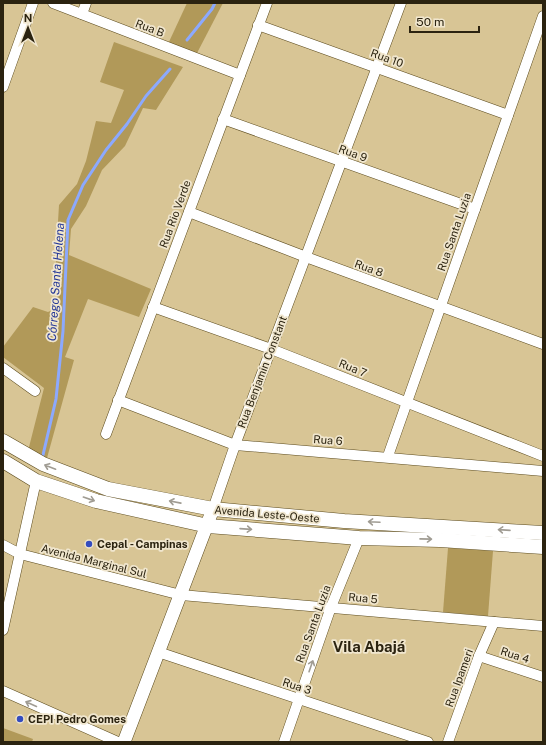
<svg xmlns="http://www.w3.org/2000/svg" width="546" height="745" viewBox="0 0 546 745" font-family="'Public Sans',sans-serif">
  <rect width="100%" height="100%" fill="#d8c595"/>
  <!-- green -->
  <g fill="#b19959">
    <polygon points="187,3 223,3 196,55 168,44"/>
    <polygon points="114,42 183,67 156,110 143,108 125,146 102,170 86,206 71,229 69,255 151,289 139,317 88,299 65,357 74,360 47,458 28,451 44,388 3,357 3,347 33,307 48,312 57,308 56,255 59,205 77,184 86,161 96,121 111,123 124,90 100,82"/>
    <polygon points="448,548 493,551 488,616 443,612"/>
    <polygon points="3,728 33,739 32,742 3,742"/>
  </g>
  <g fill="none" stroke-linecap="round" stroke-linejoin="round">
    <!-- stream -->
    <g stroke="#8ca9fe" stroke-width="3">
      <polyline points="187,40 212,9 215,3"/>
      <polyline points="43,455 56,399 63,331 68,220 83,185 106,150 127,124 146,96 170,69"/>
    </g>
    <defs>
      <g id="minor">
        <polyline points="53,3 240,75"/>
        <polyline points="82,14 86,3"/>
        <polyline points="258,25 508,115"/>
        <polyline points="3,87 33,3"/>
        <polyline points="223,119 475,209"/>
        <polyline points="189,212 306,257 543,344"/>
        <polyline points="153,307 271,349 543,456"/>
        <polyline points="3,368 35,391"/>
        <polyline points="118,400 235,445 543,471"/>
        <polyline points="106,434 267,3"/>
        <polyline points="388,456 543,16"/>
        <polyline points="213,509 235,445 401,3"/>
        <polyline points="3,545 20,554 181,595 543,626"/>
        <polyline points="3,630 36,481"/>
        <polyline points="158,652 428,742"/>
        <polyline points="479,656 543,677"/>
        <polyline points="3,691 118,742"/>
        <polyline points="284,742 331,607 359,538"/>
        <polyline points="448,742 479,656 494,622"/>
      </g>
      <polyline id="tertiary" points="124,742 213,509"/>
      <g id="secondary">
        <polyline points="3,441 43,464 108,489 213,509 344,521 543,533"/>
        <polyline points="3,461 36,481 96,501 208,526 359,538 440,540 543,547"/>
      </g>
    </defs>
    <!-- minor casing -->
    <use href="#minor" stroke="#5c4b1d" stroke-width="11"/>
    <!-- tertiary casing -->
    <use href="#tertiary" stroke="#5c4b1d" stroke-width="14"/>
    <!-- secondary casing -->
    <use href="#secondary" stroke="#5c4b1d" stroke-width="15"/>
    <!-- minor -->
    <use href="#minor" stroke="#fff" stroke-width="10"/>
    <!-- tertiary -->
    <use href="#tertiary" stroke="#fff" stroke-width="13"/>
    <!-- secondary -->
    <use href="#secondary" stroke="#fff" stroke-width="14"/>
  </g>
  <!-- one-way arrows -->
  <defs><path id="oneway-shaft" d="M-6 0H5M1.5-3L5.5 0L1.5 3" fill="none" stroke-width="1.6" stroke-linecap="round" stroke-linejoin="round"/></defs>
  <g stroke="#a09c93">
    <use href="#oneway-shaft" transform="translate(50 467) rotate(-159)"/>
    <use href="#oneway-shaft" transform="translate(89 499) rotate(19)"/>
    <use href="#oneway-shaft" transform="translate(175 502) rotate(-169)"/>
    <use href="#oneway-shaft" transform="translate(374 522) rotate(-177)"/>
    <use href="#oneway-shaft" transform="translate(246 529) rotate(4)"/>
    <use href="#oneway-shaft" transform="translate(504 530) rotate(-176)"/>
    <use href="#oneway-shaft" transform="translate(426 539) rotate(1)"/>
    <use href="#oneway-shaft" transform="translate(311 666) rotate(-71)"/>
    <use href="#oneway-shaft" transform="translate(31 704) rotate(-156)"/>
  </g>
  <!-- markers -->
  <g fill="#344cbe" stroke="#f0e6ce" stroke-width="1.5">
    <circle cx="89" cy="544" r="4"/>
    <circle cx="20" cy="719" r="4"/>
  </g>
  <g text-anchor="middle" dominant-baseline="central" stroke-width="3.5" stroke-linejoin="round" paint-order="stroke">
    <!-- street labels -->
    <g font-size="11" fill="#2b2310" stroke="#f0e6ce">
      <text transform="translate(150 28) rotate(21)">Rua B</text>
      <text transform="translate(387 58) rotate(20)">Rua 10</text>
      <text transform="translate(353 153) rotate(20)">Rua 9</text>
      <text transform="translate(175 214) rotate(-70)">Rua Rio Verde</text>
      <text transform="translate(454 232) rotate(-71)">Rua Santa Luzia</text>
      <text transform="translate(369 268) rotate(20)">Rua 8</text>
      <text transform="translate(353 368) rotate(22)">Rua 7</text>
      <text transform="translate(262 372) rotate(-69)">Rua Benjamin Constant</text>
      <text transform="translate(328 440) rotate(4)">Rua 6</text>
      <text transform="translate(267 514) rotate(5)">Avenida Leste-Oeste</text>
      <text transform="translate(94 561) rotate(14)">Avenida Marginal Sul</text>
      <text transform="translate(363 598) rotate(5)">Rua 5</text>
      <text transform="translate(313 624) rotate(-70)">Rua Santa Luzia</text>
      <text transform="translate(515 655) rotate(18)">Rua 4</text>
      <text transform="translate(459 678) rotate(-70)">Rua Ipameri</text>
      <text transform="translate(297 686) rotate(18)">Rua 3</text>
    </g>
    <!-- poi labels -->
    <g font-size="11" font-weight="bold" fill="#2b2310" stroke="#f0e6ce" text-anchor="start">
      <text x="97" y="544">Cepal - Campinas</text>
      <text x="28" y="719">CEPI Pedro Gomes</text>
    </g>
    <!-- water labels -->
    <g font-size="12" font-style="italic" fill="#243797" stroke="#f0e6ce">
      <text transform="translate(56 282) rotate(-86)">Córrego Santa Helena</text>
    </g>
    <!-- district labels -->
    <g font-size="15" font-weight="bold" fill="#2b2310" stroke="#f0e6ce">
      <text x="369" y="646">Vila Abajá</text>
    </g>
  </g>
  <!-- border -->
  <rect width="546" height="745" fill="none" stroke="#2b2310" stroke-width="8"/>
  <!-- north arrow -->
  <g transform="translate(28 28)" stroke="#f0e6ce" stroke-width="3" paint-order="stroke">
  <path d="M0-3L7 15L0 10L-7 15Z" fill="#2b2310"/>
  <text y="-6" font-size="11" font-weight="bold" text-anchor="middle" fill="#2b2310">N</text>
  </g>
  <!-- scale -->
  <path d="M410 26v6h69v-6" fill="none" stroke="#2b2310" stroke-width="2"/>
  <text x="416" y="26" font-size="12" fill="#2b2310" stroke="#f0e6ce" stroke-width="3" paint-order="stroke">50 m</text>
</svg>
